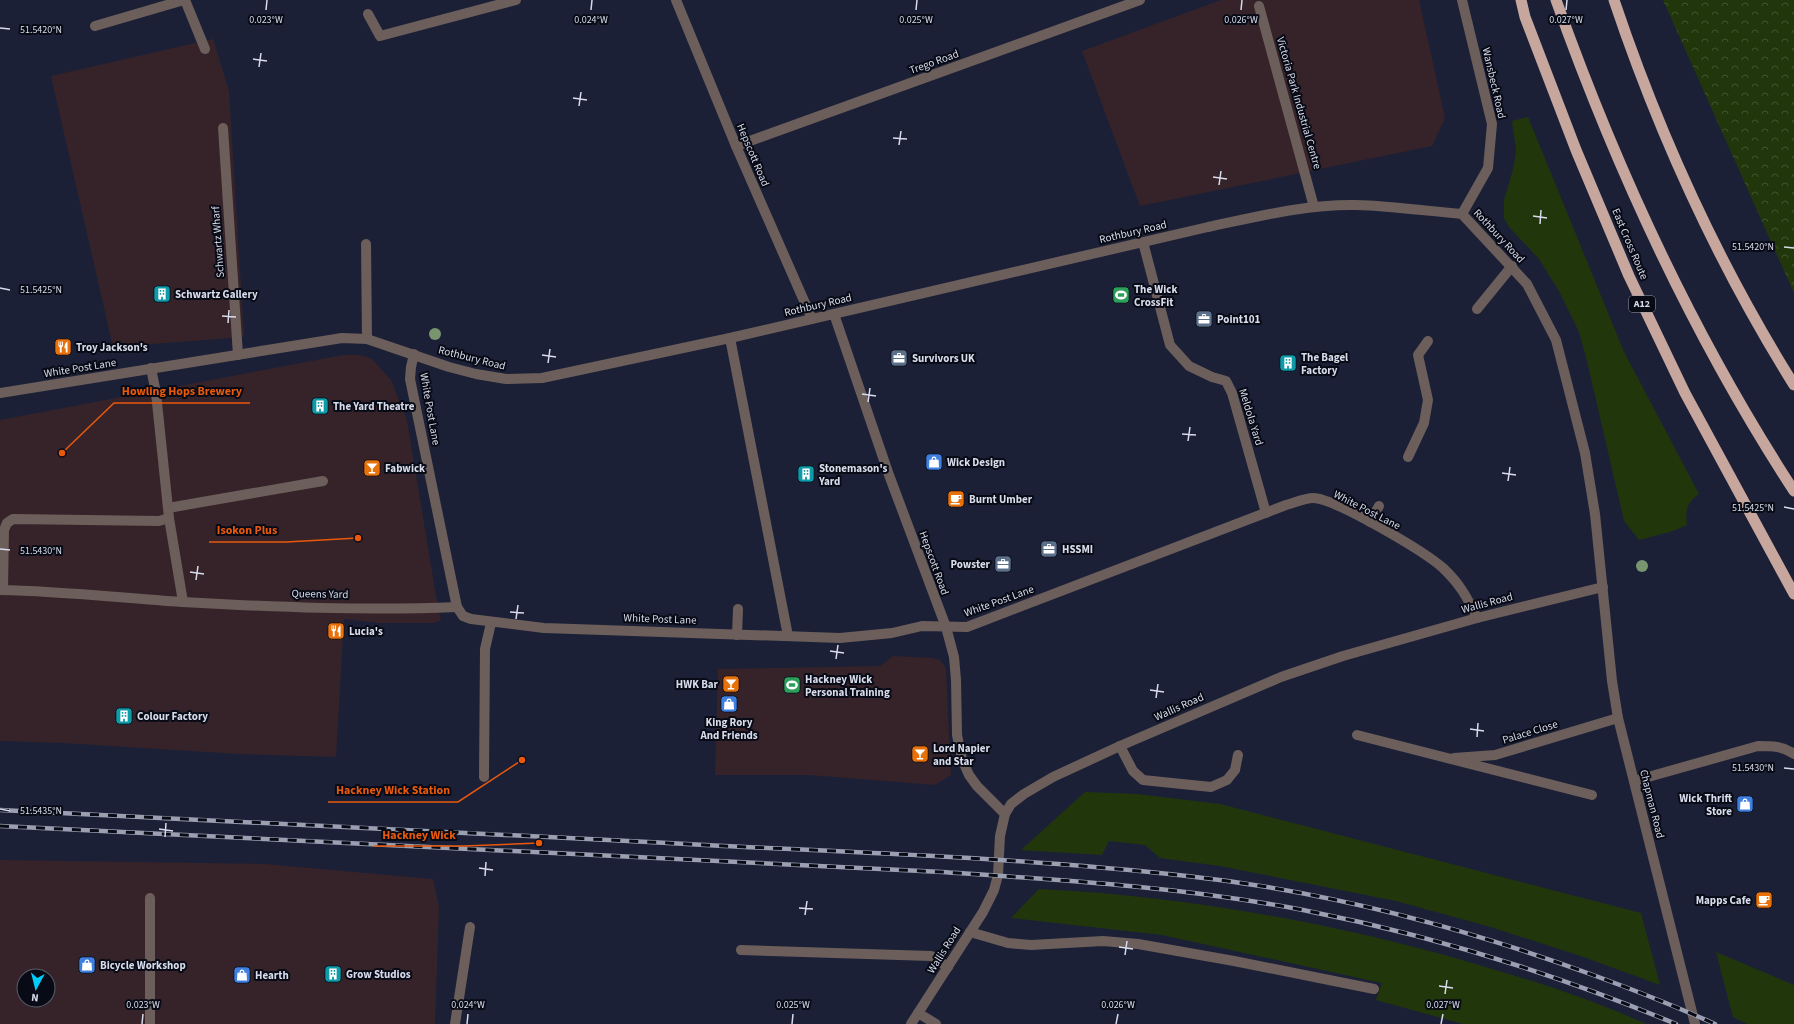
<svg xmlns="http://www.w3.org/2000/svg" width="1794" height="1024" viewBox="0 0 1794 1024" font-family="'Source Sans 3',sans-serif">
  <defs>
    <pattern id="forest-crowns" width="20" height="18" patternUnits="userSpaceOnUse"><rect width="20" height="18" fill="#21370b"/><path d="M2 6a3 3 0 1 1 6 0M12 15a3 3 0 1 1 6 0" fill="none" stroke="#40532f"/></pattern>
  </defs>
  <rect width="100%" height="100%" fill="#1b2037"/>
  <!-- commercial -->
  <g fill="#352329" fill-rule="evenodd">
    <polygon points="1221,0 1419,0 1445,118 1432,146 1140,206 1082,51"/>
    <polygon points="213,39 229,91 244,337 113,347 51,76"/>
    <polygon points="343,355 360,355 372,359 391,380 407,420 438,608 441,620 435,623 379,623 344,619 336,757 239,754 63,743 0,741 0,420"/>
    <polygon points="893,656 932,658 940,660 946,668 951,775 935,785 809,775 715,775 718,669 880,666"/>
    <path d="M 0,860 L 265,864 L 433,879 L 439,907 L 435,1024 L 0,1024 ZM 24,976 L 48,976 L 48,1000 L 24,1000 Z"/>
  </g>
  <!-- grass -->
  <g fill="#21370b">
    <path d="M 1528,117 L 1624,352 L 1699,494 C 1687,502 1685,511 1687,525 L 1673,531 L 1639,540 L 1624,521 L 1587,361 L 1579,332 L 1559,291 L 1539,259 L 1509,227 L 1504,218 L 1504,200 L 1514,166 L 1516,149 L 1512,121 Z"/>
    <polygon points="1085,792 1137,794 1220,804 1641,913 1660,985 1578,955 1487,926 1396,901 1220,866 1160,858 1145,845 1109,841 1102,855 1021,850"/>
    <path d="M 1039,889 C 1182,896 1324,921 1462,960 C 1524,978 1587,997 1646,1024 L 1463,1024 L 1376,1000 L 1382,983 L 1162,935 L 1011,918 Z"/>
    <polygon points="1716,952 1794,985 1794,1024 1747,1024 1733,1017"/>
  </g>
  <!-- forest -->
  <polygon fill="url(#forest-crowns)" points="1663,0 1794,0 1794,293"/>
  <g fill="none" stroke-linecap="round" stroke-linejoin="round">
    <!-- service -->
    <g stroke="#6c5e5a" stroke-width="10">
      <polyline points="185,0 205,49"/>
      <polyline points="1259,6 1314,207"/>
      <polyline points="95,26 184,0"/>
      <polyline points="223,128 238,355"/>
      <polyline points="1143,242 1170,345 1189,366 1212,377 1226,381 1232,393 1266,513"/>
      <polyline points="366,244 367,339"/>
      <polyline points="1477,309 1512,266"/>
      <polyline points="730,338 788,636"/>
      <polyline points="151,368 156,393 169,518 183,602"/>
      <polyline points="1408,457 1424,423 1428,400 1418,355 1428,341"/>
      <polyline points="168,508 323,481"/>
      <polyline points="1370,522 1379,506"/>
      <path d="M 0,590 C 61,591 121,598 182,602 C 273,607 366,611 457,607"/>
      <polyline points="3,590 4,530 7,523 13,519 159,521 169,518"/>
      <polyline points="737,635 738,609"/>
      <path d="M 1634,781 L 1758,746 C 1772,746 1783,746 1794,754"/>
      <polyline points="970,932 1008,943 1031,945 1103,941 1138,944 1234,961 1374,989"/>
      <polyline points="741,950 931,956 948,967"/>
      <polyline points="918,1013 936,1024"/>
      <polyline points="150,1024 150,898"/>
    </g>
    <!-- pedestrian -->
    <g stroke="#6c5e5a" stroke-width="10">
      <polyline points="368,14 380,36 516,0"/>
      <polyline points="484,777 485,649 491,623"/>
      <polyline points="455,1024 470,927"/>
    </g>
    <!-- minor -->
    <g stroke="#6c5e5a" stroke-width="10">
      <polyline points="676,0 736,146 812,319"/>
      <polyline points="736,146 1140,0"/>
      <polyline points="834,314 889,475 946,627 954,657 956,680 957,735 962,759 969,775 977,786 1005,814"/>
      <path d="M 414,354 L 411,367 L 410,379 L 457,607 L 463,616 L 471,619 L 544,628 L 840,638 L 892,633 L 922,626 L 967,627 L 1286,505 C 1294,503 1305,498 1313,498 C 1335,498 1425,552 1443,568 C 1460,584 1467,597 1477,618"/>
      <polyline points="1357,735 1592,795"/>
      <polyline points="1120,746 1133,771 1143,780 1211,787 1227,780 1235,770 1238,755"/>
      <polyline points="1454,758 1495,755 1618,718"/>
    </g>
    <!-- tertiary -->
    <g stroke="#6c5e5a" stroke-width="10">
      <polyline points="1462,214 1488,168 1492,124 1462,0"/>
      <path d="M 0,393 L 342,338 L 367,339 L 449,367 L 476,374 L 506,379 L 542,378 L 730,338 L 1208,227 C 1256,217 1306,204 1356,205 C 1391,206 1427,211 1462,214 L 1527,284 L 1556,340 L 1585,453 L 1595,514 L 1612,681 L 1618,718 L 1695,1024"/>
      <polyline points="911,1024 983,912 994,890 998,875 1000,836 1005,814 1011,804 1024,794 1053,777 1120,746 1281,677 1343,656 1477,618 1603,587"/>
    </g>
    <!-- trunk -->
    <g stroke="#c7a69d" stroke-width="11">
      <polyline points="1521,0 1525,17 1576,150 1629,276 1685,393 1794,594"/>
      <path d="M 1556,0 C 1617,171 1695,339 1794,491"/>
      <path d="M 1614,0 C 1659,134 1719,265 1794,385"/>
    </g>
    <defs>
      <g id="rail">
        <path d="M 0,810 C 242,822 483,833 724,846 C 879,853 1033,859 1187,876 C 1326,891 1462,927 1593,975 C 1634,990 1675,1006 1715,1024"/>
        <path d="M 0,826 L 942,872 C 1062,880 1184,887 1303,910 C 1431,935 1556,974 1676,1024"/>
      </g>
    </defs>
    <!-- rail casing -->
    <use href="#rail" stroke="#9b9fb2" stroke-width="4.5"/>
    <!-- rail -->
    <use href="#rail" stroke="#080b15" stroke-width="3" stroke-dasharray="9" stroke-linecap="butt"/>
  </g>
  <!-- trees -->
  <g fill="#78956f">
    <circle cx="435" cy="334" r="6"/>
    <circle cx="1642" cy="566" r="6"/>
  </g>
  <!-- ticks -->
  <path fill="none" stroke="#d7dbeb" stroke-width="1.5" d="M 266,10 L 267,0M 591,10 L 592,0M 916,10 L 917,0M 1241,10 L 1242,0M 1566,10 L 1567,0M 0,28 L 10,29M 253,59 L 267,61M 259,67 L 261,53M 573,98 L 587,100M 579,106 L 581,92M 893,138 L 907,139M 899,145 L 901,131M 1213,177 L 1227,179M 1219,185 L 1221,171M 1533,216 L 1547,218M 1540,224 L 1541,210M 1784,247 L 1794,248M 0,288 L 10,290M 222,316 L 236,317M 228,323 L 229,310M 542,355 L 556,357M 548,363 L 550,349M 862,394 L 876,396M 868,402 L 870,388M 1182,434 L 1196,435M 1188,441 L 1190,427M 1502,473 L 1516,475M 1508,481 L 1510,467M 1784,507 L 1794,509M 0,549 L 10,550M 190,572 L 204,574M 196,580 L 198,566M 510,612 L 524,613M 516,619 L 518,605M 830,651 L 844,653M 836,659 L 838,645M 1150,690 L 1164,692M 1156,698 L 1158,684M 1470,729 L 1484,731M 1477,737 L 1478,723M 1784,768 L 1794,769M 0,809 L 10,811M 159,829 L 173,831M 165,837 L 166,823M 479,868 L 493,870M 485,876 L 486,862M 799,908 L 813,909M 805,915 L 807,901M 1119,947 L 1133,949M 1125,955 L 1127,941M 1439,986 L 1453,988M 1445,994 L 1447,980M 142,1024 L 143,1014M 467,1024 L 468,1014M 792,1024 L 793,1014M 1116,1024 L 1118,1014M 1441,1024 L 1443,1014"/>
  <!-- icons -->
  <defs>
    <symbol id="building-square" viewBox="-11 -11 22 22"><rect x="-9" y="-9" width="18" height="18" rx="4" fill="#0f9aa8" stroke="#080b15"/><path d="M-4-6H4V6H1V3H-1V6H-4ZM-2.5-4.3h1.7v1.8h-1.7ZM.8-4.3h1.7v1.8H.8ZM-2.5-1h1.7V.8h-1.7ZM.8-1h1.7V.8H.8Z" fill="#fff"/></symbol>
    <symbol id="stadium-square" viewBox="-11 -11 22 22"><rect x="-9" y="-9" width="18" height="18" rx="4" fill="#2e9e5b" stroke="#080b15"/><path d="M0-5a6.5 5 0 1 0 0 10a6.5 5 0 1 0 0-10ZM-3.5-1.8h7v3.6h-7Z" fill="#fff"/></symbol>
    <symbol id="office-square" viewBox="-11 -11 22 22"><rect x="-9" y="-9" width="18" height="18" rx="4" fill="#5c6f8a" stroke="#080b15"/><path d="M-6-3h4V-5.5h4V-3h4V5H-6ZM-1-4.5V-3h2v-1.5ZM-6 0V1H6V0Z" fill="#fff"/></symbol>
    <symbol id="restaurant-square" viewBox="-11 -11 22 22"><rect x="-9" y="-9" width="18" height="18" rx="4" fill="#e8710a" stroke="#080b15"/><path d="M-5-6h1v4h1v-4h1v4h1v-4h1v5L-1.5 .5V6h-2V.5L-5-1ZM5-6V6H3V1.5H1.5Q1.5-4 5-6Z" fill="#fff"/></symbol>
    <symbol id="shop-square" viewBox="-11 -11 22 22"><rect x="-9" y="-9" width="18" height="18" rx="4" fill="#3f7fe0" stroke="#080b15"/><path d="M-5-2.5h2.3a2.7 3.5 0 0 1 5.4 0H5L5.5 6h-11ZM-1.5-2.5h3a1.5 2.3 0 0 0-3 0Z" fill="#fff"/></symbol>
    <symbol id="bar-square" viewBox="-11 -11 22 22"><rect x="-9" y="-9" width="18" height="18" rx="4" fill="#e8710a" stroke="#080b15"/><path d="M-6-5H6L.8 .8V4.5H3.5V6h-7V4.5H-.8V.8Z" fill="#fff"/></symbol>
    <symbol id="cafe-square" viewBox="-11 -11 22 22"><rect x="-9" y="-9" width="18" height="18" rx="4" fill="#e8710a" stroke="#080b15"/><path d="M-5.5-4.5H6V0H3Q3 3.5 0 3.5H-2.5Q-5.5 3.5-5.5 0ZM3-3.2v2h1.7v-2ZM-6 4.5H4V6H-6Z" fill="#fff"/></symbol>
  </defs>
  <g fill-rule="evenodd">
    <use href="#building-square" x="152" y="284" width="20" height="20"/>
    <use href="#stadium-square" x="1111" y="285" width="20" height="20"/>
    <use href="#office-square" x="1194" y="309" width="20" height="20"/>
    <use href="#restaurant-square" x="53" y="337" width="20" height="20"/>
    <use href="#office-square" x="889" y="348" width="20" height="20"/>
    <use href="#building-square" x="1278" y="353" width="20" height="20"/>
    <use href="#building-square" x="310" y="396" width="20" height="20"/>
    <use href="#shop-square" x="924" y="452" width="20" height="20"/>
    <use href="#bar-square" x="362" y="458" width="20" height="20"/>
    <use href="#building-square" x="796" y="464" width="20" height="20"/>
    <use href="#cafe-square" x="946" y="489" width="20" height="20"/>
    <use href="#office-square" x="1039" y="539" width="20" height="20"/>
    <use href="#office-square" x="993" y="554" width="20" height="20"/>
    <use href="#restaurant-square" x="326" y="621" width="20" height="20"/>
    <use href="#bar-square" x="721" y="674" width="20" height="20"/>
    <use href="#stadium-square" x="782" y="675" width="20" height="20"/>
    <use href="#shop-square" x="719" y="694" width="20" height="20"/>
    <use href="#building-square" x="114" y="706" width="20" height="20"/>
    <use href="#bar-square" x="910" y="744" width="20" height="20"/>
    <use href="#shop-square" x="1735" y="794" width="20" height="20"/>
    <use href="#cafe-square" x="1754" y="890" width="20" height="20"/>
    <use href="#shop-square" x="77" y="955" width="20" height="20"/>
    <use href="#building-square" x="323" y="964" width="20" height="20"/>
    <use href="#shop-square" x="232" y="965" width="20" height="20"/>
  </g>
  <g text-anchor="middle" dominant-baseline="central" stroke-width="4" stroke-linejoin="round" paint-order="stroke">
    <!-- shield labels -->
    <rect fill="#080b15" stroke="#999dab" stroke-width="1" x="1629" y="296" width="26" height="16" rx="3"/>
    <g font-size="10" font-weight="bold" fill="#d7dbeb">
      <text x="1642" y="304">A12</text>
    </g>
    <!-- street labels -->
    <g font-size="11" fill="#d7dbeb" stroke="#080b15">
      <text transform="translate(934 62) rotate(-20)">Trego Road</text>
      <text transform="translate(1494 83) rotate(77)">Wansbeck Road</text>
      <text transform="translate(1299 103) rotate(74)">Victoria Park Industrial Centre</text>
      <text transform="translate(753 155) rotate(67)">Hepscott Road</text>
      <text transform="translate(1133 232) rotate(-13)">Rothbury Road</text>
      <text transform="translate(1499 236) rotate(47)">Rothbury Road</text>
      <text transform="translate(218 242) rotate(-94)">Schwartz Wharf</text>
      <text transform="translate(1630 244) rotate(67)">East Cross Route</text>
      <text transform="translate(818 305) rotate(-13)">Rothbury Road</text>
      <text transform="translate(472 358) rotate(14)">Rothbury Road</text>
      <text transform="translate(80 368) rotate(-9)">White Post Lane</text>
      <text transform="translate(430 409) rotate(80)">White Post Lane</text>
      <text transform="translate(1251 417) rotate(73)">Meldola Yard</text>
      <text transform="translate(1367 510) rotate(27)">White Post Lane</text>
      <text transform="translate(934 563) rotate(70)">Hepscott Road</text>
      <text transform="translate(320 594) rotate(1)">Queens Yard</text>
      <text transform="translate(999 601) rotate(-20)">White Post Lane</text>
      <text transform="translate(1487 603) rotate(-15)">Wallis Road</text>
      <text transform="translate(660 619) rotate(2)">White Post Lane</text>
      <text transform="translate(1179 707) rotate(-24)">Wallis Road</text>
      <text transform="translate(1530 732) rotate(-17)">Palace Close</text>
      <text transform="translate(1652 804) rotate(76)">Chapman Road</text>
      <text transform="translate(944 950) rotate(-58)">Wallis Road</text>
    </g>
    <!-- poi labels -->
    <g font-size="11" font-weight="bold" fill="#d7dbeb" stroke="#080b15" text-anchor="start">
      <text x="1134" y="289">The Wick<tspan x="1134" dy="13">CrossFit</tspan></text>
      <text x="175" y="294">Schwartz Gallery</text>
      <text x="1217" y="319">Point101</text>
      <text x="76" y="347">Troy Jackson's</text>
      <text x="1301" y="357">The Bagel<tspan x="1301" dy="13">Factory</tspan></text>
      <text x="912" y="358">Survivors UK</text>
      <text x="333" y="406">The Yard Theatre</text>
      <text x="947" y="462">Wick Design</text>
      <text x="385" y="468">Fabwick</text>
      <text x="819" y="468">Stonemason's<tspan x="819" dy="13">Yard</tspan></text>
      <text x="969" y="499">Burnt Umber</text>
      <text x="1062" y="549">HSSMI</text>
      <text x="990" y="564" text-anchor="end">Powster</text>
      <text x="349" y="631">Lucia's</text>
      <text x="805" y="679">Hackney Wick<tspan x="805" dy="13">Personal Training</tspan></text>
      <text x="718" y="684" text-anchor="end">HWK Bar</text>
      <text x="137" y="716">Colour Factory</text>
      <text x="729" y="722" text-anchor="middle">King Rory<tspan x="729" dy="13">And Friends</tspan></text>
      <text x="933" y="748">Lord Napier<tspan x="933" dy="13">and Star</tspan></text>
      <text x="1732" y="798" text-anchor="end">Wick Thrift<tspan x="1732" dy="13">Store</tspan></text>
      <text x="1751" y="900" text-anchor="end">Mapps Cafe</text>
      <text x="100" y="965">Bicycle Workshop</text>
      <text x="346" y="974">Grow Studios</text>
      <text x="255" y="975">Hearth</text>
    </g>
  </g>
  <g font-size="10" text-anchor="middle" fill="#d7dbeb" stroke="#080b15" stroke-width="4" stroke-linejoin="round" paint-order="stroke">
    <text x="266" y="23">0.023°W</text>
    <text x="591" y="23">0.024°W</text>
    <text x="916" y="23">0.025°W</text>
    <text x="1241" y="23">0.026°W</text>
    <text x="1566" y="23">0.027°W</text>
    <text x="41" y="33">51.5420°N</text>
    <text x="1753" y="250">51.5420°N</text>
    <text x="41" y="293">51.5425°N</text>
    <text x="1753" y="511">51.5425°N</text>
    <text x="41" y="554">51.5430°N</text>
    <text x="1753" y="771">51.5430°N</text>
    <text x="41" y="814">51.5435°N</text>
    <text x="143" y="1008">0.023°W</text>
    <text x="468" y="1008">0.024°W</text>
    <text x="793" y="1008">0.025°W</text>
    <text x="1118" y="1008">0.026°W</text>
    <text x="1443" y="1008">0.027°W</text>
  </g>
  <!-- callouts -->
  <path fill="none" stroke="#e8590c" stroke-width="1.5" d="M62 453L114 403H250M358 538L286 542H209M522 760L458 802H328M539 843L464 846H374"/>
  <g fill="#e8590c" stroke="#080b15" stroke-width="1.5">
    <circle cx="62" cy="453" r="4"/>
    <circle cx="358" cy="538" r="4"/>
    <circle cx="522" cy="760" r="4"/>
    <circle cx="539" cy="843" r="4"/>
  </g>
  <g font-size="12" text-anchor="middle" font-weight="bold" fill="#e8590c" stroke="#080b15" stroke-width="4" stroke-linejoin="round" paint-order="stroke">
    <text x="182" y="395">Howling Hops Brewery</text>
    <text x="247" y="534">Isokon Plus</text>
    <text x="393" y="794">Hackney Wick Station</text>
    <text x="419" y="839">Hackney Wick</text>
  </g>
  <!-- north arrow -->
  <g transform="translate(36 988) rotate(187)"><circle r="19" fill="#080b15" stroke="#5b5e6b"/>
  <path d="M0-3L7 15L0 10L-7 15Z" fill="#02cbf9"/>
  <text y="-6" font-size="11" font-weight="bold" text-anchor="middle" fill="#d7dbeb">N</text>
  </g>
</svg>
